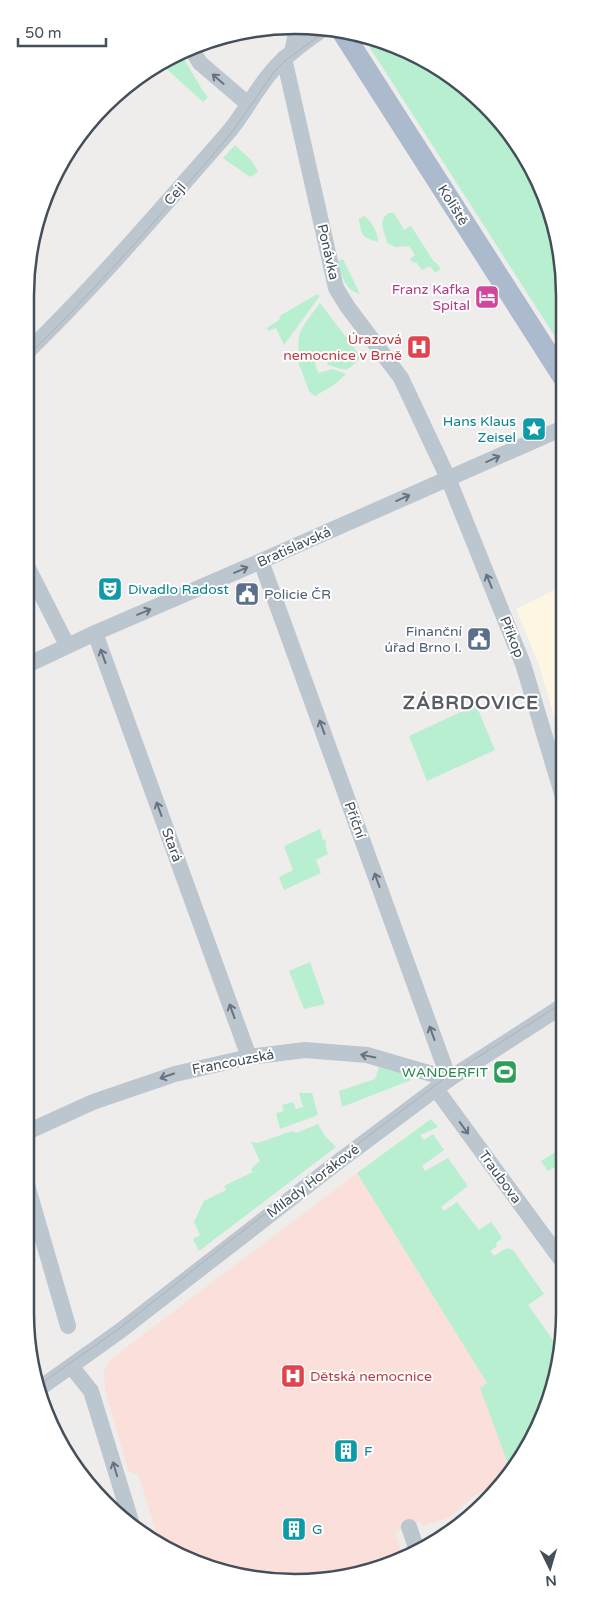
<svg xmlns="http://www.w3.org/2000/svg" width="590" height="1608" viewBox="0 0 590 1608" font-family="'Varela Round',sans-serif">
  <rect width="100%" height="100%" fill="#efecec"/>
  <!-- commercial -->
  <polygon fill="#fcf6e3" points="563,586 564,751 539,665 516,609"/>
  <!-- medical -->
  <polygon fill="#fbdfda" points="357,1173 487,1383 480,1388 511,1472 507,1476 471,1498 450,1517 423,1526 421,1521 395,1533 403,1556 365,1574 260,1581 175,1555 159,1543 138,1473 134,1474 128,1470 105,1390 104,1372 107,1364 111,1359"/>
  <!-- green -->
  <g fill="#b8efd0">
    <polygon points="370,36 430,61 498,117 537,176 563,259 563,349 365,40"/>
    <polygon points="181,54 203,91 208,97 203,102 159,62"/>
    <polygon points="235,145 252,161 258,172 250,177 223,158"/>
    <path d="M 388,213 L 394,213 L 404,230 L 411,226 L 434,262 L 435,262 L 441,269 L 435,273 L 430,266 L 422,270 L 417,263 L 412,262 L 410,259 L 415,255 L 409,246 L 395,247 L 387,243 C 385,230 377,223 388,213 Z"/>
    <path d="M 364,216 C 372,221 378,233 378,242 C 363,238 361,236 359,219 Z"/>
    <path d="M 343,259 L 360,294 C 345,291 341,274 338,261 Z"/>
    <polygon points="316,295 319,295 319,297 284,345 276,328 268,331 267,328 279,320 281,315"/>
    <path d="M 320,303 L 361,357 C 345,373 349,371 328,365 L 325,356 L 314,359 L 318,373 L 333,369 L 346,374 L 334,385 L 315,396 L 309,391 L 297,359 L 300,358 C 294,330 305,325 320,303 Z"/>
    <polygon points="476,705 495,750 427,781 409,736"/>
    <polygon points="320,829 323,840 325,839 326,843 325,844 328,854 316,860 321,873 284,890 279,877 293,870 284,846"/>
    <polygon points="310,962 325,1004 304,1009 289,971"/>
    <polygon points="379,1066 409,1076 411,1080 342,1107 339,1091 375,1079"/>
    <polygon points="299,1093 312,1093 318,1115 280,1129 276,1113 284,1111 282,1105 293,1102 296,1109 303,1107"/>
    <polygon points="431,1119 438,1127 420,1135 424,1140 433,1134 444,1150 422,1166 425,1171 448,1158 468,1186 441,1207 444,1211 457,1202 479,1230 491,1222 502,1237 501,1239 496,1243 497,1246 490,1251 494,1256 507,1248 513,1250 544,1294 528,1305 555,1343 561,1340 556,1383 519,1463 511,1472 480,1388 487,1383 357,1173"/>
    <polygon points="318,1124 324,1135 336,1147 199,1251 193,1239 200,1235 194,1222 204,1201 226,1190 224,1186 253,1172 251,1169 260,1161 251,1142 258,1143 292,1131 296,1133"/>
    <polygon points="565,1146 565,1178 556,1166 548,1171 541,1161"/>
  </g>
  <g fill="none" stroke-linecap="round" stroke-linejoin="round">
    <!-- minor -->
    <g stroke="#bcc6cf" stroke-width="16">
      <polyline points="192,50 200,63 248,104"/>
      <polyline points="292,52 297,30"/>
      <polyline points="284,58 336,288 347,306 401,378 448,478 523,664 564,800"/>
      <path d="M 25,354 C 96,285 161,209 226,135 C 244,115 255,90 273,70 C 286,55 304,43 320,31"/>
      <polyline points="261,561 449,1079"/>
      <polyline points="25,562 67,645"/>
      <polyline points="95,633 249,1057"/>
      <polyline points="25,666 95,633 261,561 563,428"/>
      <polyline points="436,1089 565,1265"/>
      <polyline points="25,1133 93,1102 175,1074 249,1057 305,1050 367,1055 449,1079"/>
      <polyline points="25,1178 68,1326"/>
      <polyline points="71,1366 91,1391 131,1521"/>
      <polyline points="40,1388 120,1331 334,1165 449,1079 564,1005"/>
      <polyline points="409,1527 417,1550"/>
    </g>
    <!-- major -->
    <polyline stroke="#abbacd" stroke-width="21" points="343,33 563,377"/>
    <!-- tram -->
    <g stroke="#aeb1b7" stroke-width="1">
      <polyline points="25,358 67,317 132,247 211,157 232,132 274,72 285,61 324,32"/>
      <polyline points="39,1385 120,1328 240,1233 445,1078 564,1002"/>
    </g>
  </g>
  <!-- one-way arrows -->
  <defs><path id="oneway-shaft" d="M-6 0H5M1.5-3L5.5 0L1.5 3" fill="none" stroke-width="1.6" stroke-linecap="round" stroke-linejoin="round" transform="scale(1.25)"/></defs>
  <g stroke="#68737d">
    <use href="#oneway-shaft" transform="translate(218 79) rotate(-139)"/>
    <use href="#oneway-shaft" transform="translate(493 459) rotate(-24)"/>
    <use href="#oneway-shaft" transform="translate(403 498) rotate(-24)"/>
    <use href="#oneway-shaft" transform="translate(241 570) rotate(-23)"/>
    <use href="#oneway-shaft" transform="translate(489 581) rotate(-112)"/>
    <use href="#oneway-shaft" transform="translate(144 612) rotate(-23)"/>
    <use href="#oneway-shaft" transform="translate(103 656) rotate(-110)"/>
    <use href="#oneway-shaft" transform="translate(322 727) rotate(-110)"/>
    <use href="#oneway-shaft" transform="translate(159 809) rotate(-110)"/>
    <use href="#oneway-shaft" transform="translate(377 880) rotate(-110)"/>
    <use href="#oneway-shaft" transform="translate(232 1011) rotate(-110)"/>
    <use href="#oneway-shaft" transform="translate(432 1033) rotate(-110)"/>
    <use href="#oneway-shaft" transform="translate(368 1056) rotate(-168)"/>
    <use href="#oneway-shaft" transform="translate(167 1076) rotate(161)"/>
    <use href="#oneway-shaft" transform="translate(464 1128) rotate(54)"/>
    <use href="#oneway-shaft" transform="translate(115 1469) rotate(-107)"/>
  </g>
  <!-- icons -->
  <defs>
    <symbol id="hotel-square" viewBox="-11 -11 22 22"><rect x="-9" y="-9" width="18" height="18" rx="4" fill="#d1479c" stroke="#fff"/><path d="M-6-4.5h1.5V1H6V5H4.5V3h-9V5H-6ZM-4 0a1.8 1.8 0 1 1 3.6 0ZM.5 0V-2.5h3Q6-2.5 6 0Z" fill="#fff"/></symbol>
    <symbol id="hospital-square" viewBox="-11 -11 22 22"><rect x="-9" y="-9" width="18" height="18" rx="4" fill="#e0444e" stroke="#fff"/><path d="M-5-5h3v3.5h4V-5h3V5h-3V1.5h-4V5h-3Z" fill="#fff"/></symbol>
    <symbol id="sight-square" viewBox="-11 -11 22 22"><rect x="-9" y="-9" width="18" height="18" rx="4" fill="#0f9aa8" stroke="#fff"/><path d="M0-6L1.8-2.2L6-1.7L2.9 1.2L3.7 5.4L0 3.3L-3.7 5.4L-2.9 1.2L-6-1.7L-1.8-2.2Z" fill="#fff"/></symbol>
    <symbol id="theatre-square" viewBox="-11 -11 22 22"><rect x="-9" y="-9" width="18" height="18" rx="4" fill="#0f9aa8" stroke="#fff"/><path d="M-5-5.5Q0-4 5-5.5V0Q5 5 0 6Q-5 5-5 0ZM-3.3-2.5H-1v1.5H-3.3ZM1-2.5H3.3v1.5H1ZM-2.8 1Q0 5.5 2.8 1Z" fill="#fff"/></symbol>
    <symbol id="civic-square" viewBox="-11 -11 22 22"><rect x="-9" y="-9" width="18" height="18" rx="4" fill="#5c6f8a" stroke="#fff"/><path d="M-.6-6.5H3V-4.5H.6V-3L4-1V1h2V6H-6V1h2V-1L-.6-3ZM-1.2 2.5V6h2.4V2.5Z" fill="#fff"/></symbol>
    <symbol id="stadium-square" viewBox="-11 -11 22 22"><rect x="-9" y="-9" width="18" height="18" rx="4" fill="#2e9e5b" stroke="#fff"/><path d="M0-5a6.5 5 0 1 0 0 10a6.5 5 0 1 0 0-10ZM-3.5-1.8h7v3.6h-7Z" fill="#fff"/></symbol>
    <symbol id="building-square" viewBox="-11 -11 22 22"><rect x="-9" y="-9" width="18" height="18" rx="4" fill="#0f9aa8" stroke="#fff"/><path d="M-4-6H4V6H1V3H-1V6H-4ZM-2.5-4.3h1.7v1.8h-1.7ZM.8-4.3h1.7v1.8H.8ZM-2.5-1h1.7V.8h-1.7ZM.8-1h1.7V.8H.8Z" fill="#fff"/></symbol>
  </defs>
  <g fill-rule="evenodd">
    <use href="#hotel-square" x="473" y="283" width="28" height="28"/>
    <use href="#hospital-square" x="405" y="333" width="28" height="28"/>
    <use href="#sight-square" x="520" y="415" width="28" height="28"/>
    <use href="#theatre-square" x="96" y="575" width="28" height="28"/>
    <use href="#civic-square" x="233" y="580" width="28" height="28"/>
    <use href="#civic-square" x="465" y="625" width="28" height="28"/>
    <use href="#stadium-square" x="491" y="1058" width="28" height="28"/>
    <use href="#hospital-square" x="279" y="1362" width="28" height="28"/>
    <use href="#building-square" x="332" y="1437" width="28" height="28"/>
    <use href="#building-square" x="280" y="1515" width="28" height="28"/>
  </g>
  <g text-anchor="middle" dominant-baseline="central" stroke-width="4" stroke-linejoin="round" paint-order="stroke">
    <!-- street labels -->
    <g font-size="14" fill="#444f5a" stroke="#fff">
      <text transform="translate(175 194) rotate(-49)">Cejl</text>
      <text transform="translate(453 205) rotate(58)">Koliště</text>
      <text transform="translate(328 252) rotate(77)">Ponávka</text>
      <text transform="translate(294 547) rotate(-24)">Bratislavská</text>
      <text transform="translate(512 637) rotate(68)">Příkop</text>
      <text transform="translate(355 820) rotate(70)">Příční</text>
      <text transform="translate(172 845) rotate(70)">Stará</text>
      <text transform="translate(233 1062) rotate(-11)">Francouzská</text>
      <text transform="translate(500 1177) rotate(54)">Traubova</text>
      <text transform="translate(313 1181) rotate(-37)">Milady Horákové</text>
    </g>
    <!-- hotel labels -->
    <g font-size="14" fill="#b23c85" stroke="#fff" text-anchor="end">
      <text x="470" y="289">Franz Kafka<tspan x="470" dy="16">Spital</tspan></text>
    </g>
    <!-- health labels -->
    <g font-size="14" fill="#be3a42" stroke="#fff" text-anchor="end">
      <text x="402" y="339">Úrazová<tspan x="402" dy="16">nemocnice v Brně</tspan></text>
      <text x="310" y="1376" text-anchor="start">Dětská nemocnice</text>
    </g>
    <!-- culture labels -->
    <g font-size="14" fill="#0d838f" stroke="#fff" text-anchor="start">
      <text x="516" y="421" text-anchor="end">Hans Klaus<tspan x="516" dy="16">Zeisel</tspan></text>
      <text x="128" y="589">Divadlo Radost</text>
      <text x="364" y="1451">F</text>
      <text x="312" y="1529">G</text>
    </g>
    <!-- service labels -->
    <g font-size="14" fill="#4e5e75" stroke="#fff" text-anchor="start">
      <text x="264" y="594">Policie ČR</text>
      <text x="462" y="631" text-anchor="end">Finanční<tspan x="462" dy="16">úřad Brno I.</tspan></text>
    </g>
    <!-- leisure labels -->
    <g font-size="14" fill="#27864d" stroke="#fff" text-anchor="end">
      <text x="488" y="1072">WANDERFIT</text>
    </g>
    <!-- district labels -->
    <g font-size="19" font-weight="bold" letter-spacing="1" fill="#595c62" stroke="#fff">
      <text x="471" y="703">ZÁBRDOVICE</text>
    </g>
  </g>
  <!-- crop -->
  <path d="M0 0H590V1608H0ZM295 34H295A261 261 0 0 1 556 295V1313A261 261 0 0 1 295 1574H295A261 261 0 0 1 34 1313V295A261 261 0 0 1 295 34Z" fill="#fff" fill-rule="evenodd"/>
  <path fill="none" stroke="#444f5a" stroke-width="2.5" d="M295 34H295A261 261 0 0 1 556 295V1313A261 261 0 0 1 295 1574H295A261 261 0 0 1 34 1313V295A261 261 0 0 1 295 34Z"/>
  <!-- north arrow -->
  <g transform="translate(550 1568) rotate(175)" stroke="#ffffff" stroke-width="4" paint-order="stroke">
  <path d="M0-4L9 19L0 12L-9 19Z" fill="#444f5a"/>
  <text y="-8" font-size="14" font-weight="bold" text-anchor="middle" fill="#444f5a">N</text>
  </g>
  <!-- scale -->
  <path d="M18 38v8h88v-8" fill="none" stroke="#444f5a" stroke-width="2.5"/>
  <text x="25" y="38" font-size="15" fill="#444f5a" stroke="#ffffff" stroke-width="4" paint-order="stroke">50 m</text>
</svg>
